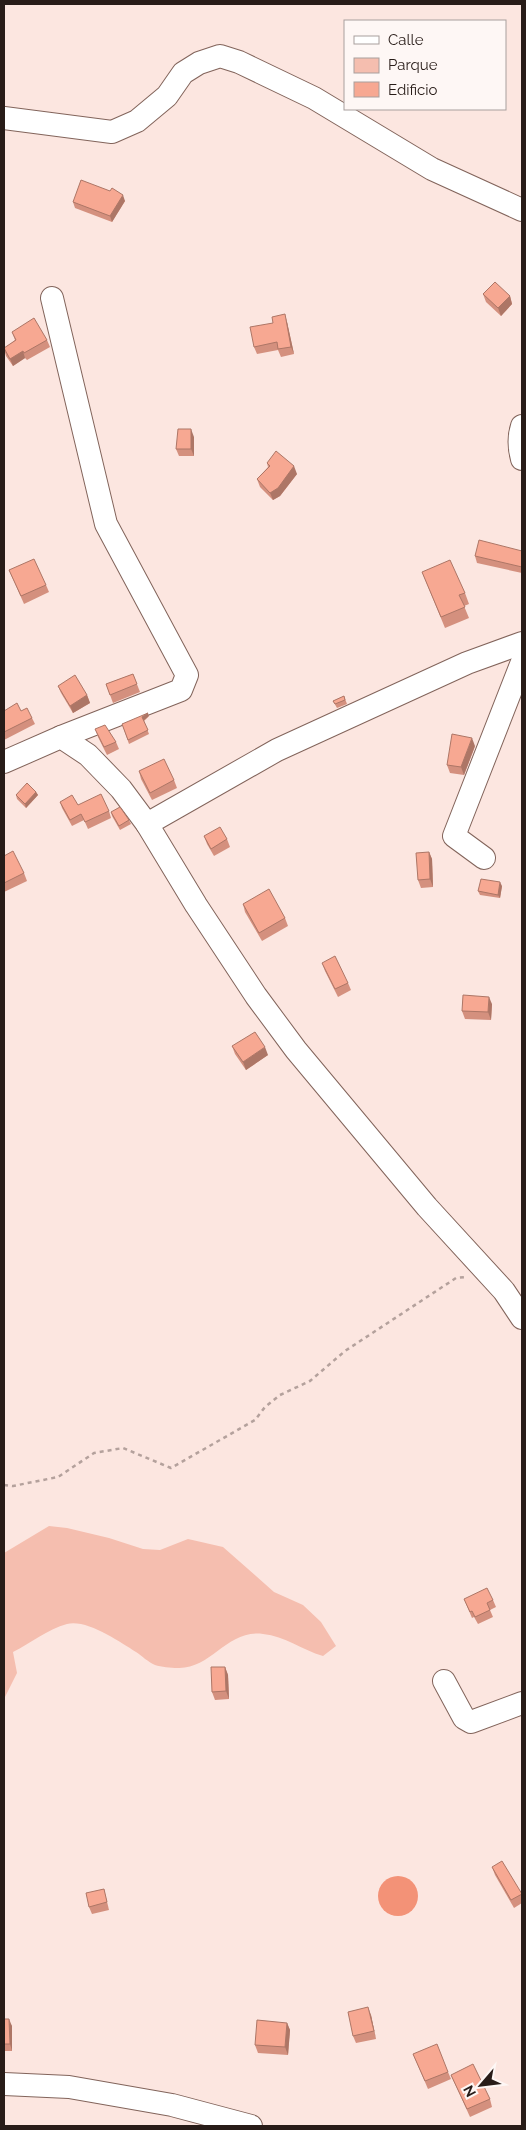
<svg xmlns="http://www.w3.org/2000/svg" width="526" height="2130" viewBox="0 0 526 2130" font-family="Raleway,sans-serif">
  <rect width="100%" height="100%" fill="#fce6e0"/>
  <!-- green -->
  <path fill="#f5beaf" d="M 49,1526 L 67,1528 L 109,1538 L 143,1549 L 160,1550 L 188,1539 L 223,1547 L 274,1592 L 303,1605 L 321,1622 L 336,1646 L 323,1656 C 302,1650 285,1636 263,1634 C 227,1629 211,1670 177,1668 C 171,1668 161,1667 155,1665 C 148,1662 142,1656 136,1652 C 120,1642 87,1619 67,1624 C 48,1629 31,1643 13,1652 L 17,1673 L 4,1699 L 4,1553 Z"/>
  <!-- water -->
  <circle fill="#f39277" cx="398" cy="1896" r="20"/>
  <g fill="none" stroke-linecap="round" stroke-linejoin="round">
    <defs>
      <g id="minor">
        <polyline points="4,118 112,132 137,121 167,96 183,73 199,63 220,56 239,62 314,98 432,169 522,210"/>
        <polyline points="52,298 106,524 187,675 181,690 61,737"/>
        <path d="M 522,426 C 518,438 519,448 522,459"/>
        <polyline points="4,762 61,737 88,755 121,789 147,824 196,905 256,996 296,1050 427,1207 504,1291 522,1318"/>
        <polyline points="147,824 277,750 467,663 522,643"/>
        <polyline points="484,858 454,836 522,662"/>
        <polyline points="444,1681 464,1718 471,1722 522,1703"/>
        <polyline points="4,2084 69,2087 172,2105 251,2126"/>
      </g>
    </defs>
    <!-- minor casing -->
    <use href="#minor" stroke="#82645b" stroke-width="24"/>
    <!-- path -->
    <polyline stroke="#b4a19c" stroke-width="2.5" stroke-dasharray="4 4" stroke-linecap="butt" points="4,1485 13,1486 58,1477 94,1453 123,1448 171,1468 255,1420 265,1407 280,1395 310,1381 345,1351 456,1278 466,1277"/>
    <!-- minor -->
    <use href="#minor" stroke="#fff" stroke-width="22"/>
  </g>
  <!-- wall -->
  <g fill="#d4907e">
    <polygon points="110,191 125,201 112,222 75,208 73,202"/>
    <polygon points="483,294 510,296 512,304 501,316 486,302"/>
    <polygon points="287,322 294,354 281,357 278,350 257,354 254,347"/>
    <polygon points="12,332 47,340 50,347 27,360 25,358 13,366 6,356 4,349 15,340"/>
    <polygon points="194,437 194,456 179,456 176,449"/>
    <polygon points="267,463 297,474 280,496 273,500 260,487 257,479 268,467"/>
    <polygon points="522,551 522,573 477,563 475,556"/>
    <polygon points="9,570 46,585 49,592 24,604"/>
    <polygon points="422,572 465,593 469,604 464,606 469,618 445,628"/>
    <polygon points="133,674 140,692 113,703 106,684"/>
    <polygon points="58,686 87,695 90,703 73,713 61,693"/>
    <polygon points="344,696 347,704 337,708 333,701"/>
    <polygon points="4,711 21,711 32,718 35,724 4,740"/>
    <polygon points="149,716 144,721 149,734 129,744 122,724"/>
    <polygon points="95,729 116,742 119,749 107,755 98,737"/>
    <polygon points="475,746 464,775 450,773 447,765"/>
    <polygon points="139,771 174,780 177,788 152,800 141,779"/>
    <polygon points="36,792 38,795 26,808 17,799 16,795"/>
    <polygon points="60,802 109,811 111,818 88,829 84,820 72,826 62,808"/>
    <polygon points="111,812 129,820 131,824 120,830 112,816"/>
    <polygon points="204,836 227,839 230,847 214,856 207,844"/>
    <polygon points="429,852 432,859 433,887 421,888 418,880"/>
    <polygon points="4,856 24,873 27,881 4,892"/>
    <polygon points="502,886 500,898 480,895 478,891"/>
    <polygon points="243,904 285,918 288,926 262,941 245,912"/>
    <polygon points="322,963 348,983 351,990 338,997 325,971"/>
    <polygon points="492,1004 491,1020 465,1019 462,1011"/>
    <polygon points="232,1046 268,1055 246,1070 235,1054"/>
    <polygon points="464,1599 493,1600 496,1607 490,1610 493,1617 478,1624 474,1617 472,1618"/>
    <polygon points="225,1667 228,1675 229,1699 215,1700 212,1692"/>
    <polygon points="492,1867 522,1894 522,1903 514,1908 495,1875"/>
    <polygon points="104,1889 109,1910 92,1914 89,1907"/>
    <polygon points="371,2015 376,2039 356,2043 353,2036"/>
    <polygon points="4,2019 12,2026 12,2051 4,2051"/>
    <polygon points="287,2023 290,2030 288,2055 258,2053 255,2045"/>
    <polygon points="413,2054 448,2072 451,2079 428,2089"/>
    <polygon points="451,2075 490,2099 492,2107 470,2117"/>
  </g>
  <!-- shaded-wall -->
  <g fill="#ad7666">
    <polygon points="123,195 125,201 112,222 110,216"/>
    <polygon points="510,296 512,304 501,316 498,308"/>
    <polygon points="285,314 287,322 294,354 291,347"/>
    <polygon points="23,351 25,358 13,366 10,359"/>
    <polygon points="191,429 194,437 194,456 191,449"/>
    <polygon points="294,466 297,474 280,496 273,500 270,493"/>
    <polygon points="87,695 90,703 73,713 70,706"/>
    <polygon points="148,713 149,716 143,721 142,717"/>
    <polygon points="472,738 475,746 464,775 461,767"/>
    <polygon points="36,792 38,795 26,808 25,804"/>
    <polygon points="429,852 432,859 433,887 430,879"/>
    <polygon points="500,882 502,886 500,898 498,895"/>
    <polygon points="489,997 492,1004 491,1020 488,1012"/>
    <polygon points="265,1047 268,1055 246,1070 243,1062"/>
    <polygon points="225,1667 228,1675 229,1699 226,1691"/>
    <polygon points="368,2007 371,2015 376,2039"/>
    <polygon points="9,2019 12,2026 12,2051 10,2044"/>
    <polygon points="287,2023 290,2030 288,2055 285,2047"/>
  </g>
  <!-- building -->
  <g fill="#f7a892" stroke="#ad7666">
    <polygon points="81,180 110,191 112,188 123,195 110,216 73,202"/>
    <polygon points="495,282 510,296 498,308 483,294"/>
    <polygon points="285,314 291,347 278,349 277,342 254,347 250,327 273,323 272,317"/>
    <polygon points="34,318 47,340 24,353 23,351 10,359 4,348 16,340 12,332"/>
    <polygon points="178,429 191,429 191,449 176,449"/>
    <polygon points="276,451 294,466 278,488 270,493 257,479 270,466 267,463"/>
    <polygon points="479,540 522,551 522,567 475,556"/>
    <polygon points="34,559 46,585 21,596 9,570"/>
    <polygon points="450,560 465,593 459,595 465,607 441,617 422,572"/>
    <polygon points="133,674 137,684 110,695 106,684"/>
    <polygon points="75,675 87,695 70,706 58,686"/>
    <polygon points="344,696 345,700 335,704 333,701"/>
    <polygon points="17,703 21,711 27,708 32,718 4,732 4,711"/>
    <polygon points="148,713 142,717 148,730 128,740 122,724"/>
    <polygon points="105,725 116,742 104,747 95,729"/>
    <polygon points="452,734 472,738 461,767 447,765"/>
    <polygon points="164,759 174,780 150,793 139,771"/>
    <polygon points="27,783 36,792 25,804 16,795"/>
    <polygon points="101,794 109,811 85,822 81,814 70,820 60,802 72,795 78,805"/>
    <polygon points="120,807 129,820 119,826 111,812"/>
    <polygon points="220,827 227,839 211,849 204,836"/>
    <polygon points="13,851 24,873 4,883 4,856"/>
    <polygon points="429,852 430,879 418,880 416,853"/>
    <polygon points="481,879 500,882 498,895 478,891"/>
    <polygon points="269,889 285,918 259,933 243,904"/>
    <polygon points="335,956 348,983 335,989 322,963"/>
    <polygon points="463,995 489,997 488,1012 462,1011"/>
    <polygon points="255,1032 265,1047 243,1062 232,1046"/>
    <polygon points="487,1588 493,1600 487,1603 490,1610 475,1617 472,1611 470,1612 464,1599"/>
    <polygon points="211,1667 225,1667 226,1691 212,1692"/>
    <polygon points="502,1861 522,1894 511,1900 492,1867"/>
    <polygon points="104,1889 107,1902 89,1907 86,1893"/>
    <polygon points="368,2007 374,2031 353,2036 348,2012"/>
    <polygon points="4,2019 9,2019 10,2044 4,2044"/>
    <polygon points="257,2020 287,2023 285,2047 255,2045"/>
    <polygon points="437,2044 448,2072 425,2081 413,2054"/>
    <polygon points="473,2064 490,2099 467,2109 451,2075"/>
  </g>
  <!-- border -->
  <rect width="526" height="2130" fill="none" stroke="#281c18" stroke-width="10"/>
  <!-- legend -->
  <rect x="344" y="20" width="162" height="90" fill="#fef7f5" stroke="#a89f9d"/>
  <rect x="354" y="36" width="25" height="8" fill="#ffffff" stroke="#a89f9d"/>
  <text x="388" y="45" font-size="15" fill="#281c18">Calle</text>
  <rect x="354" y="58" width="25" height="15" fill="#f5beaf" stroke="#a89f9d"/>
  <text x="388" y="70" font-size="15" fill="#281c18">Parque</text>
  <rect x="354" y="82" width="25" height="15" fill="#f7a892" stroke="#a89f9d"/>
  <text x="388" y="95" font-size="15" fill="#281c18">Edificio</text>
  <!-- north arrow -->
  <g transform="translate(481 2085) rotate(242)" stroke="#fef7f5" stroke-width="4" paint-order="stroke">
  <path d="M0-4L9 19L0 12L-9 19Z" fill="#281c18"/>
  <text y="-8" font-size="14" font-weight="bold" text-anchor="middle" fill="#281c18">N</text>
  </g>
</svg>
